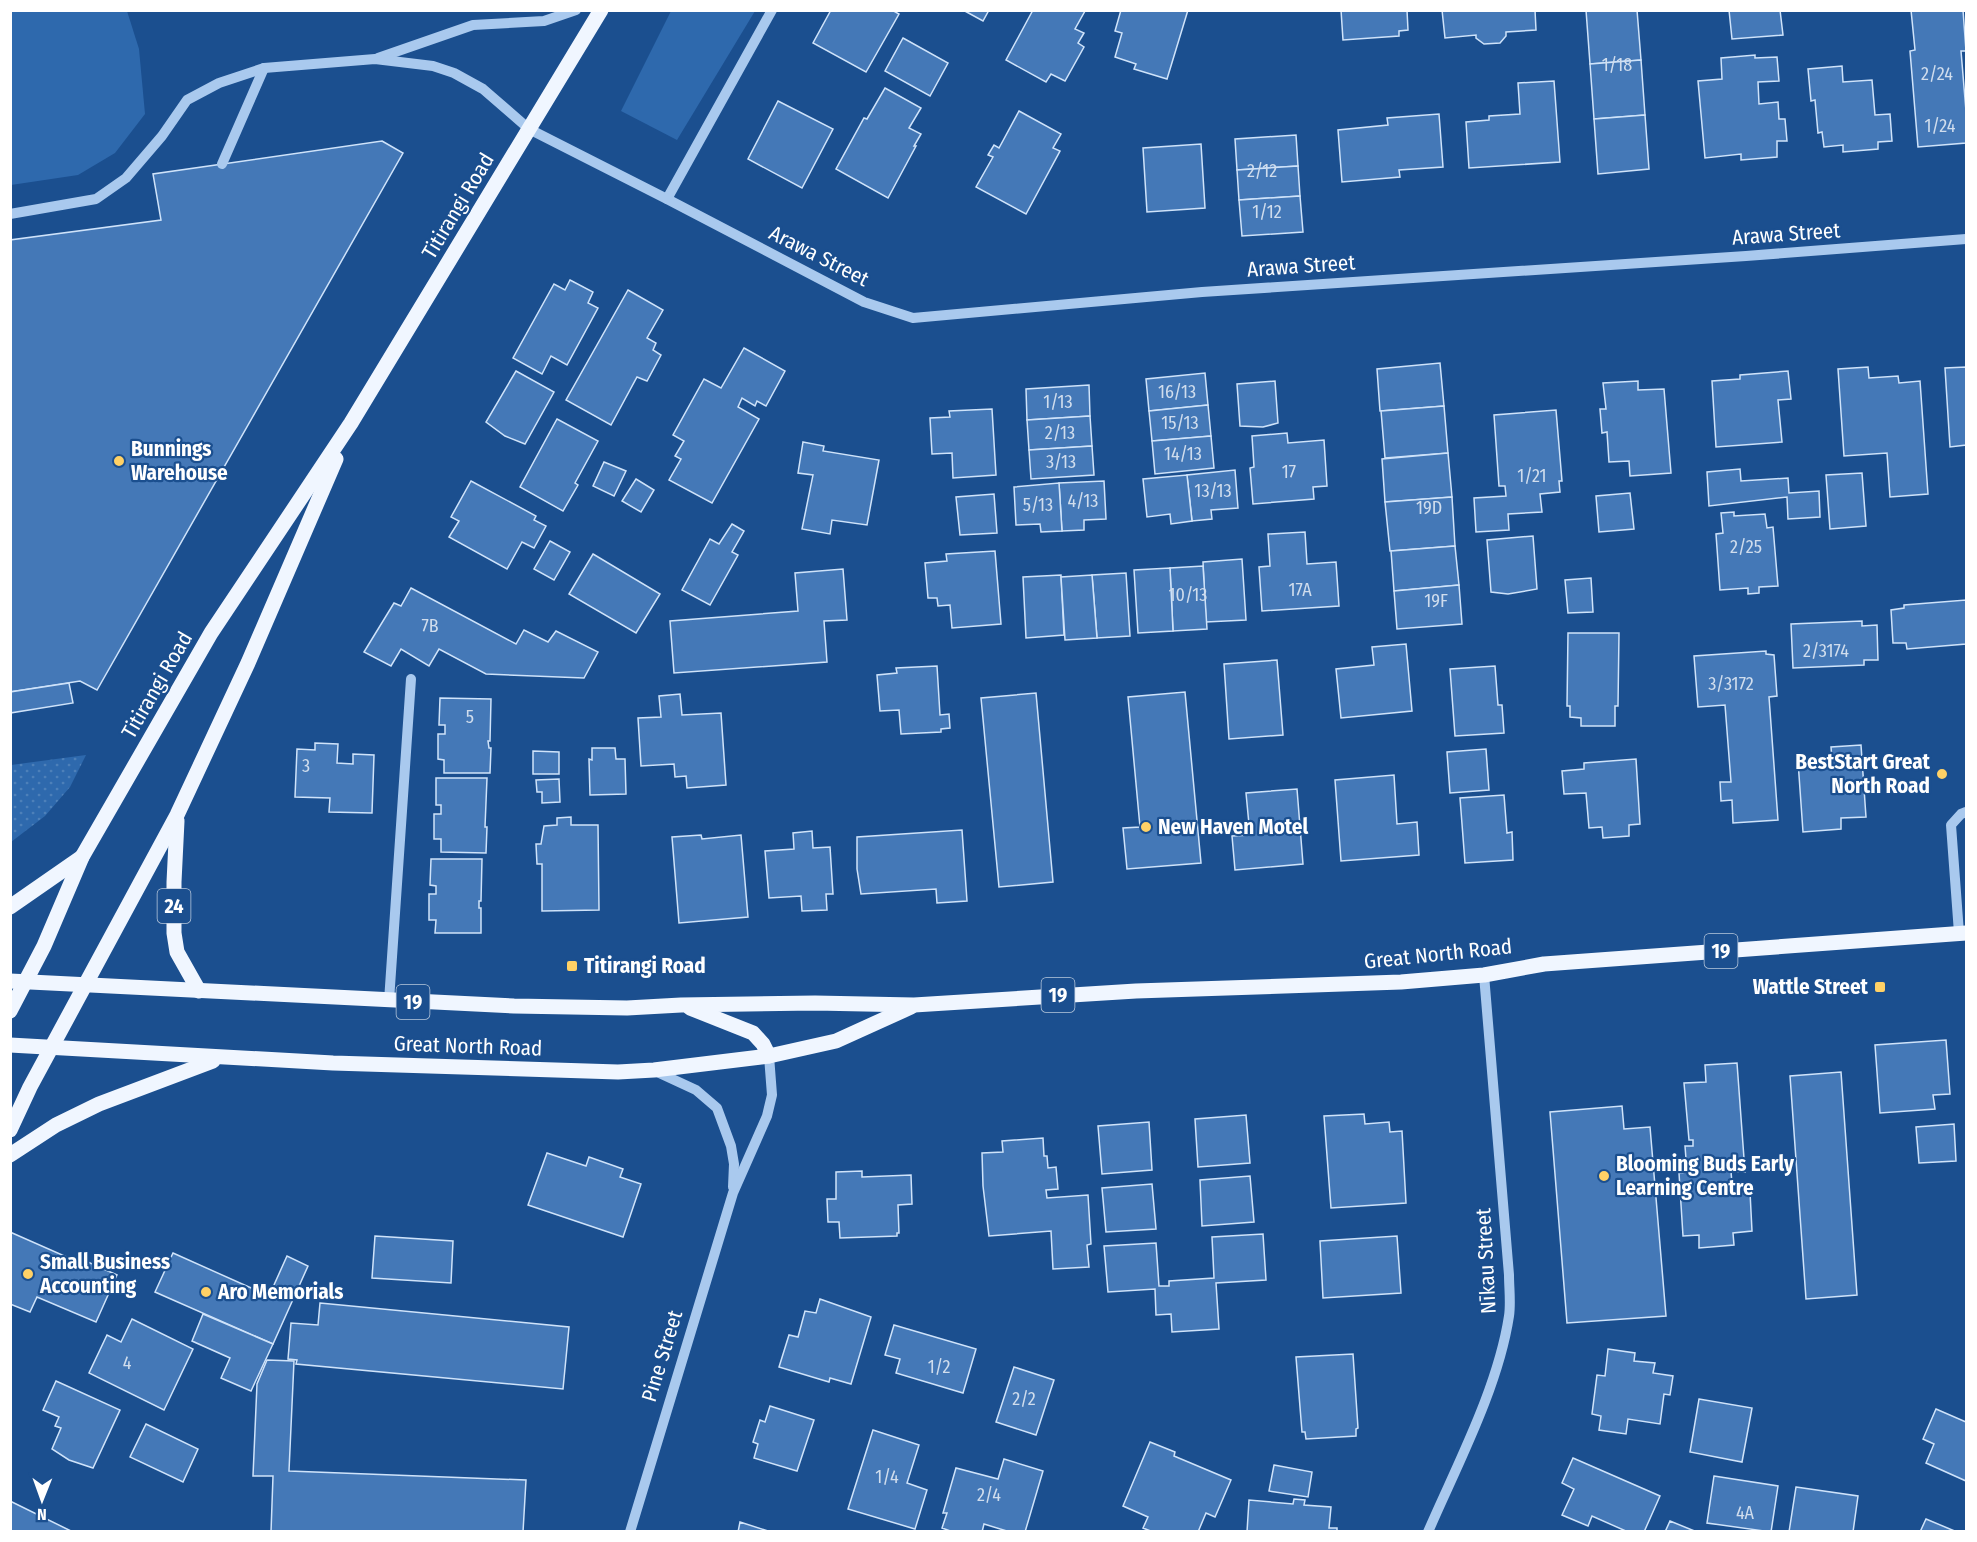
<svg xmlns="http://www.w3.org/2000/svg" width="1977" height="1542" viewBox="0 0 1977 1542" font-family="'Fira Sans Condensed',sans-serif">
  <defs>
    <pattern id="garden-dots" width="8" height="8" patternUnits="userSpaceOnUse" patternTransform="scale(1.5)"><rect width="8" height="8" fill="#2e69ad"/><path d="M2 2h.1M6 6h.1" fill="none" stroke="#4d80b9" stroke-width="1.8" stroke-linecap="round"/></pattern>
  </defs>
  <rect width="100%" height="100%" fill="#1b4f8f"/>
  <!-- green -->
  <g fill="#2e69ad">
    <polygon points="10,11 127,11 139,49 145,114 115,153 78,175 11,185"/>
    <polygon points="671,11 755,11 677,140 621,111"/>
  </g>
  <!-- garden -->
  <polygon fill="url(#garden-dots)" points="86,755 70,787 45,816 11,842 11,765"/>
  <!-- building -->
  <g fill="#4478b7" stroke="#cfe3fa" stroke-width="1.5">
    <polygon points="831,10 892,10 899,14 866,72 813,43"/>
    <polygon points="963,10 989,10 983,21"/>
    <polygon points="1033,10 1085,11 1075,29 1084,33 1078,43 1084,47 1065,81 1051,74 1046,82 1006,60"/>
    <polygon points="1121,10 1188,10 1167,79 1134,69 1136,64 1115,57 1122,33 1115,31"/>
    <polygon points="1341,10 1407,10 1408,30 1399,31 1399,36 1343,40"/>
    <polygon points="1442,10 1535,10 1536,30 1506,32 1506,36 1500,43 1484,44 1476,38 1476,35 1445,38"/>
    <polygon points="1586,10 1637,10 1641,60 1590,64"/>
    <polygon points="1729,10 1780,10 1783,35 1732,39"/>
    <polygon points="1911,10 1963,10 1966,51 1961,51 1966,111 1966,143 1918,147 1910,51 1915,50"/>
    <polygon points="903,38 948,63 930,96 885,71"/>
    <polygon points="1755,55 1755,58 1777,57 1779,81 1758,82 1759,104 1778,102 1779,119 1785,119 1787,141 1777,141 1777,157 1741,160 1741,154 1705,158 1698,81 1722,79 1721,58"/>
    <polygon points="1641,60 1645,115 1594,119 1590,64"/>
    <polygon points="1842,66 1843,82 1872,80 1875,115 1890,114 1892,141 1878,142 1878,149 1843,152 1843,145 1824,147 1822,132 1818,133 1815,100 1811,101 1808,69"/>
    <polygon points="1554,81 1560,162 1469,168 1466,122 1489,120 1489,116 1520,114 1518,83"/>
    <polygon points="885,88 921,108 909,128 921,134 914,146 916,146 888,198 836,169 864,118 867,119"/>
    <polygon points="778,101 833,129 802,188 748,159"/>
    <polygon points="1019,111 1061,134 1053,148 1060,151 1026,214 976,187 993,157 988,155 994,145 999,148"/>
    <polygon points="1439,114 1443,167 1399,170 1400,177 1342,182 1338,130 1388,125 1387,118"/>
    <polygon points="1645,115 1649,169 1598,174 1594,119"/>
    <polygon points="1296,135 1298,166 1237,170 1235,139"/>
    <polygon points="382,141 403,153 97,690 80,681 10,692 10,240 161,220 153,174"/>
    <polygon points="1201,144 1205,208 1147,212 1143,148"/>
    <polygon points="1298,166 1300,196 1239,200 1237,170"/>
    <polygon points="1300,196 1303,232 1242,236 1239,200"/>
    <polygon points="570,280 593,292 588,303 598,308 567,365 551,356 542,374 513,358 554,284 565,290"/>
    <polygon points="628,290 663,310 647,338 656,343 653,350 661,355 647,381 637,377 611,425 566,400"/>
    <polygon points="744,348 785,371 766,406 757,401 755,406 742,398 738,407 759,419 712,503 669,480 681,459 675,456 684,441 673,435 704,379 721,388"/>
    <polygon points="1440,363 1444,406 1380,411 1377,369"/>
    <polygon points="1868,367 1869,378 1898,376 1899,383 1920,381 1928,494 1890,497 1887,453 1844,456 1838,369"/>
    <polygon points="1966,367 1966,445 1950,447 1945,368"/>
    <polygon points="516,371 554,392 525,444 505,436 486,422"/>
    <polygon points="1788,371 1791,399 1778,400 1782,442 1716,447 1712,381 1740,379 1740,375"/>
    <polygon points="1205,373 1208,405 1149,411 1146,379"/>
    <polygon points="1275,381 1278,423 1263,427 1240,426 1237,384"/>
    <polygon points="1638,381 1638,390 1664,389 1671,473 1630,476 1629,461 1609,462 1607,432 1602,433 1600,409 1606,409 1603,383"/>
    <polygon points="1089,385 1090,416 1027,420 1026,389"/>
    <polygon points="1208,405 1211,436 1152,441 1149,411"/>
    <polygon points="1444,406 1448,453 1385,458 1381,411"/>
    <polygon points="992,409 996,475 953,478 952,453 932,454 930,418 950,417 949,411"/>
    <polygon points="1556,410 1562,481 1559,481 1560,492 1540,494 1542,512 1508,514 1509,530 1476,532 1474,498 1506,496 1505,486 1499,486 1494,415"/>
    <polygon points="1090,416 1092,446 1029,450 1027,420"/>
    <polygon points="557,419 598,441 575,483 578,485 563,511 520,487"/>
    <polygon points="1287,433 1288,443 1324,440 1327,486 1313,487 1314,499 1253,504 1250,468 1254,467 1252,436"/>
    <polygon points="1211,436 1214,468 1155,474 1152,441"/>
    <polygon points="803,442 824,446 823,451 879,460 867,525 832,520 830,534 802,529 813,475 798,473"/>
    <polygon points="1092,446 1094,475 1031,479 1029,450"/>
    <polygon points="1448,453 1452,497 1385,502 1382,459"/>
    <polygon points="604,462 626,471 614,496 593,486"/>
    <polygon points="1740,469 1741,481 1788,478 1789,493 1819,491 1820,517 1788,519 1787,497 1709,506 1707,472"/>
    <polygon points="1235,470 1238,508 1211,510 1212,519 1192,521 1187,475"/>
    <polygon points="1862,473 1866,526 1830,529 1826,475"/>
    <polygon points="1187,475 1192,521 1171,524 1170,514 1147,517 1143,479"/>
    <polygon points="636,479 654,490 641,512 622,501"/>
    <polygon points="471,481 536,516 534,520 546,526 534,548 522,542 507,569 449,537 459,521 451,517"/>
    <polygon points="1104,481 1106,519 1084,520 1084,530 1062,531 1059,483"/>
    <polygon points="1059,483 1062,531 1041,532 1040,524 1016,525 1014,487"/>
    <polygon points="1630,493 1634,529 1599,532 1596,496"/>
    <polygon points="994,494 997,533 960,535 956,497"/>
    <polygon points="1452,497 1455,546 1390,551 1385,502"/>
    <polygon points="1734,512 1734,516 1765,514 1767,528 1773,527 1778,586 1759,587 1759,593 1748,594 1748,588 1720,590 1716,534 1723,533 1721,513"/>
    <polygon points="732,524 744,531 732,552 738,555 710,605 682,590 710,539 719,544"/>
    <polygon points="1305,532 1307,564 1336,562 1339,606 1262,611 1259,567 1270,566 1268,534"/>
    <polygon points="1533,536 1537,589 1508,594 1491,592 1487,540"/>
    <polygon points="550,541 570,552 554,580 534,569"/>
    <polygon points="1455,546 1459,585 1394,591 1391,551"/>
    <polygon points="995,551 1001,624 952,628 950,605 938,606 937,598 928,598 925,563 947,561 946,554"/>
    <polygon points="593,554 660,594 636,633 569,594"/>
    <polygon points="1242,559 1246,620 1206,622 1203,562"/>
    <polygon points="1203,566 1207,629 1173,631 1170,568"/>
    <polygon points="1170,568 1173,631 1138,633 1134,570"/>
    <polygon points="843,569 847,620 824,621 827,662 674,673 670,621 798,611 795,573"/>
    <polygon points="1126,573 1130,636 1097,638 1092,575"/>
    <polygon points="1061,575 1064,635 1026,638 1023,577"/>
    <polygon points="1092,575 1097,638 1065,640 1061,577"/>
    <polygon points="1591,578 1593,612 1568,613 1565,580"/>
    <polygon points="1459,585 1462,624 1397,629 1394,591"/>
    <polygon points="411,588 516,644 524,630 548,642 556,631 598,652 584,678 486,674 439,649 429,666 401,649 391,666 364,652 394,603 401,606"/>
    <polygon points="1966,600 1966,644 1907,649 1906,643 1893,643 1891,610 1904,608 1904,605"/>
    <polygon points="1862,621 1862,626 1877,625 1878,660 1864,660 1864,665 1793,668 1791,624"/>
    <polygon points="1568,633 1619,633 1618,706 1615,706 1615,726 1581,726 1581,718 1570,717 1570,706 1567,706"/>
    <polygon points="1406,644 1412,711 1341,718 1336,669 1374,665 1372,647"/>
    <polygon points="1766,651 1766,654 1774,655 1777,696 1769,697 1778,820 1733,823 1732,800 1721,801 1720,782 1731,782 1725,705 1698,707 1694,656"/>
    <polygon points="1277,660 1283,735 1229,739 1224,664"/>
    <polygon points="937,666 940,715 949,714 950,728 941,729 941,732 901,734 899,710 880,711 877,675 897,673 896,668"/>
    <polygon points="1495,666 1498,705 1502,705 1504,733 1455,736 1450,669"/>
    <polygon points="69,683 73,703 10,713 10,692"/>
    <polygon points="1185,692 1201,863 1127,869 1123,828 1140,827 1128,697"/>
    <polygon points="1036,693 1053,882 999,887 981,698"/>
    <polygon points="680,694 682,715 721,713 726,785 687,788 686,776 675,777 674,764 641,766 638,718 661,717 659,696"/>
    <polygon points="440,698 491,699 490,741 488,741 489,748 491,748 490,773 444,773 444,760 438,759 438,734 445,734 445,725 439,725"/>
    <polygon points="315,743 338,744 337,763 353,764 353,754 374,755 372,813 329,812 330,798 295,797 297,749 315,750"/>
    <polygon points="1861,745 1866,817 1841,818 1841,829 1803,832 1798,761 1832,760 1831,747"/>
    <polygon points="592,748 615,748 616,759 625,759 626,794 590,795 589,759 592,760"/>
    <polygon points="1486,749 1489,790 1450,793 1447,752"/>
    <polygon points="533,751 559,752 559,774 533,774"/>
    <polygon points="1636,759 1640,824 1629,825 1629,836 1603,838 1602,827 1589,828 1586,793 1564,794 1562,771 1584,769 1584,763"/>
    <polygon points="1394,775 1397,824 1417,822 1419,855 1341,861 1335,780"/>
    <polygon points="436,778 487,778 485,827 487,827 486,853 441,852 441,839 434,839 434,814 441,814 441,805 436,805"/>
    <polygon points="559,779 560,802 542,803 542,792 537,792 536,780"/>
    <polygon points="1297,789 1303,864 1235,870 1232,836 1250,835 1246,793"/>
    <polygon points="1504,795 1507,833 1512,832 1513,860 1465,863 1460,798"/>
    <polygon points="571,817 571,825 598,825 599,910 542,911 542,864 537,864 536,844 541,844 544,826 557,825 557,818"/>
    <polygon points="962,830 967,901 937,903 936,889 861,894 857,869 857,837"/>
    <polygon points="812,831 813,848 830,847 833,894 826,894 827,910 802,911 801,896 769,898 765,851 794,849 793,833"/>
    <polygon points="701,835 702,839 741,835 748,917 679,923 672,837"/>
    <polygon points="431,859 482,859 481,901 479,901 479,908 481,908 481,933 435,933 436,920 429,920 429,894 436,894 436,886 430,885"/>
    <polygon points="1946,1040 1950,1094 1933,1095 1935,1109 1880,1113 1875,1045"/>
    <polygon points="1737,1063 1745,1172 1731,1172 1733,1193 1750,1192 1752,1231 1733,1233 1734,1245 1699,1248 1699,1235 1683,1236 1679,1173 1687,1172 1685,1146 1693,1146 1693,1140 1689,1140 1684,1083 1706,1082 1705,1065"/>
    <polygon points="1841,1072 1857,1295 1806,1299 1790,1076"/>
    <polygon points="1622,1106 1624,1129 1650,1127 1666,1316 1567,1323 1550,1112"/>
    <polygon points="1364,1114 1365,1124 1389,1122 1390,1132 1402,1131 1406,1203 1331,1208 1324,1116"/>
    <polygon points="1246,1115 1250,1163 1198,1167 1195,1119"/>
    <polygon points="1149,1122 1152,1170 1102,1174 1098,1126"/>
    <polygon points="1954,1124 1956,1161 1919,1163 1916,1127"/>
    <polygon points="1043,1138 1044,1156 1047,1156 1048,1168 1056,1167 1058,1189 1046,1190 1047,1198 1088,1195 1091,1244 1087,1245 1089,1267 1053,1269 1051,1231 989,1236 983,1186 982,1153 1003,1152 1002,1141"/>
    <polygon points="547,1153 586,1166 589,1157 623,1169 620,1177 641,1184 623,1237 528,1205"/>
    <polygon points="862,1171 862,1177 911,1175 912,1204 898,1205 899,1233 897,1233 897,1236 840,1238 839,1222 828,1222 827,1199 836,1199 836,1172"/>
    <polygon points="1250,1176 1254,1222 1202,1226 1200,1180"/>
    <polygon points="1152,1184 1156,1229 1106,1232 1102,1188"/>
    <polygon points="10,1232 87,1266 88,1262 117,1275 96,1322 37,1297 30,1312 10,1304"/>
    <polygon points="1263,1234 1266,1280 1216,1283 1219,1329 1172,1332 1171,1314 1156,1315 1155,1289 1108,1292 1104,1246 1156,1243 1159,1286 1169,1286 1169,1281 1214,1278 1212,1237"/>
    <polygon points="375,1236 453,1241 451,1283 372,1278"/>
    <polygon points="1397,1236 1401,1293 1323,1298 1320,1241"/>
    <polygon points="173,1253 269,1296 287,1256 308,1266 273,1344 155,1292"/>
    <polygon points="820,1299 871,1317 851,1384 830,1378 829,1382 779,1367 789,1335 798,1337 805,1311 816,1313"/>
    <polygon points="320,1303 569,1327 563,1389 296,1364 297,1360 288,1359 291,1323 318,1325"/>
    <polygon points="203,1314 273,1344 251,1391 221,1378 230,1358 192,1341"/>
    <polygon points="132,1319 193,1349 164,1410 89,1373 107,1335 121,1342"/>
    <polygon points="894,1325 976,1349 963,1393 896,1373 900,1359 885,1355"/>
    <polygon points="1608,1349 1635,1353 1634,1361 1655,1363 1653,1373 1673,1376 1670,1395 1664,1394 1660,1424 1628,1419 1626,1434 1599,1430 1601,1416 1592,1414 1597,1375 1605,1376"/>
    <polygon points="1353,1354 1358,1428 1356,1429 1356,1436 1306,1439 1305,1432 1302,1432 1296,1357"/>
    <polygon points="267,1360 294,1361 289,1471 526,1480 523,1532 271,1532 273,1476 253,1476 257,1384"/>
    <polygon points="1014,1367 1054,1380 1036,1435 996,1422"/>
    <polygon points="56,1381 120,1410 93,1468 69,1460 52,1449 61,1428 55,1426 59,1417 43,1410"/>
    <polygon points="1699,1399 1752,1408 1742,1462 1690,1452"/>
    <polygon points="770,1406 814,1420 797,1471 754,1458 758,1444 753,1442 760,1420 765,1422"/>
    <polygon points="1936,1409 1966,1422 1966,1481 1926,1463 1934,1444 1923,1439"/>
    <polygon points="146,1424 198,1449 183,1482 130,1457"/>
    <polygon points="873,1430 919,1445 907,1483 927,1490 915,1529 848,1509"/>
    <polygon points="1150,1442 1175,1452 1174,1456 1231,1480 1215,1517 1206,1513 1198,1532 1153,1532 1143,1528 1148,1517 1123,1506"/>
    <polygon points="1573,1458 1660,1496 1644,1532 1628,1532 1592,1516 1588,1526 1562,1515 1574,1489 1562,1483"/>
    <polygon points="1004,1459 1043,1471 1025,1532 1010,1532 984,1524 982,1532 953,1532 942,1528 947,1513 943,1513 956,1468 998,1479"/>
    <polygon points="1274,1465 1312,1472 1308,1497 1269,1491"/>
    <polygon points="1714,1476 1778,1486 1771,1532 1707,1523"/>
    <polygon points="1796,1487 1858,1496 1853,1532 1789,1532"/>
    <polygon points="1294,1499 1305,1500 1304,1505 1331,1507 1329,1528 1337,1528 1337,1532 1247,1532 1249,1500 1293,1504"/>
    <polygon points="10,1501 73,1532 10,1532"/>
    <polygon points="1926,1519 1957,1532 1920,1532"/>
    <polygon points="1670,1521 1697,1532 1665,1532"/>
    <polygon points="740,1522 771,1532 738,1532"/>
  </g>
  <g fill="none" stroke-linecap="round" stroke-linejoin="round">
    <!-- minor -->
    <g stroke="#a9c9ee" stroke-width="10">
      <polyline points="378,58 473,25 544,21 576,10"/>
      <polyline points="222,164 264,68"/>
      <polyline points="667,199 772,10"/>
      <polyline points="10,214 96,199 126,178 162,136 187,100 219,83 264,68 375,59 433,66 454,73 483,89 529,129 667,199 864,302 913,318 1202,292 1746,256 1966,239"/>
      <polyline points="1959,933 1951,825 1961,814 1966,812"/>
      <polyline points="389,1001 411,679"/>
      <polyline points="655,1071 696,1090 717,1108 731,1146 734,1164 733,1187"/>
      <polyline points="630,1532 733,1193 767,1116 772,1095 769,1056"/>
      <path d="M 1428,1532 C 1457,1465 1498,1388 1509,1316 C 1511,1303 1509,1288 1509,1275 L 1484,975"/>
    </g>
    <!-- major -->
    <g stroke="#f0f6ff" stroke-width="15">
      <polyline points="177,821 174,882 174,933 177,952 199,991"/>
      <polyline points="10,907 82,857"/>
      <polyline points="10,981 514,1006 627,1008 681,1005 815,1003 914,1005 1136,991 1401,982 1484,975 1544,964 1966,933"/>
      <polyline points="690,1008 753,1033 763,1044 769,1056"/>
      <polyline points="10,1011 44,946 82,857 211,633 351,423 601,10"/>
      <polyline points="10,1045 333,1063 618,1072 654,1070 769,1056 836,1041 911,1007"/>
      <polyline points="10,1130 30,1087 177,815 248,663 336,459"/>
      <polyline points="10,1155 56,1125 99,1104 213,1061"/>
    </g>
  </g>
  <!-- markers -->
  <g fill="#ffd166" stroke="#1b4f8f" stroke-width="2">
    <circle cx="119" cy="461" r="6"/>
    <circle cx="1942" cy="774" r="6"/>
    <circle cx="1146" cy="827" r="6"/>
    <rect x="566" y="960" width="12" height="12" rx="3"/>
    <rect x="1874" y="981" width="12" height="12" rx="3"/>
    <circle cx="1604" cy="1176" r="6"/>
    <circle cx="28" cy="1274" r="6"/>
    <circle cx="206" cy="1292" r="6"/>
  </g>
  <g text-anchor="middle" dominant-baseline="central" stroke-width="4.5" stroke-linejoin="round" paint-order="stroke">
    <!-- number labels -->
    <g font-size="18" fill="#d0dded">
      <text x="1617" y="65">1/18</text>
      <text x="1937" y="74">2/24</text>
      <text x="1940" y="126">1/24</text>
      <text x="1262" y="171">2/12</text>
      <text x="1267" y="212">1/12</text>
      <text x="1177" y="392">16/13</text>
      <text x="1058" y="402">1/13</text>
      <text x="1180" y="423">15/13</text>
      <text x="1060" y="433">2/13</text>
      <text x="1183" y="454">14/13</text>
      <text x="1061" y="462">3/13</text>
      <text x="1289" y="472">17</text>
      <text x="1532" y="476">1/21</text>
      <text x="1213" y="491">13/13</text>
      <text x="1083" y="501">4/13</text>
      <text x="1038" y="505">5/13</text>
      <text x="1429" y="508">19D</text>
      <text x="1746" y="547">2/25</text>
      <text x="1300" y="590">17A</text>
      <text x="1188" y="595">10/13</text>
      <text x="1436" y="601">19F</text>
      <text x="430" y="626">7B</text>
      <text x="1826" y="651">2/3174</text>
      <text x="1731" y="684">3/3172</text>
      <text x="470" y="717">5</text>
      <text x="306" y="766">3</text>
      <text x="127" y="1363">4</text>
      <text x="939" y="1367">1/2</text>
      <text x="1024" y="1399">2/2</text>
      <text x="887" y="1477">1/4</text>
      <text x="989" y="1495">2/4</text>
      <text x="1745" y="1513">4A</text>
    </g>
    <!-- shield labels -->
    <g fill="#1b4f8f" stroke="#bbcadd" stroke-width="1.5">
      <rect x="157.5" y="889" width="33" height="34" rx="4.5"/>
      <rect x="1704.5" y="934" width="33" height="34" rx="4.5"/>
      <rect x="1041.5" y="978" width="33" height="34" rx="4.5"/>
      <rect x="396.5" y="985" width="33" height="34" rx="4.5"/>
    </g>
    <g font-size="20" font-weight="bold" fill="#fff">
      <text x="174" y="906">24</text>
      <text x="1721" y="951">19</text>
      <text x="1058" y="995">19</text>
      <text x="413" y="1002">19</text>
    </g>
    <!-- street labels -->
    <g font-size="21" fill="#fff" stroke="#1b4f8f">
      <text transform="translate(458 206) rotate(-59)">Titirangi Road</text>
      <text transform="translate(1786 234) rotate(-4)">Arawa Street</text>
      <text transform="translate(819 256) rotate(27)">Arawa Street</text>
      <text transform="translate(1301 266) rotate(-4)">Arawa Street</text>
      <text transform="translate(157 685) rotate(-60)">Titirangi Road</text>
      <text transform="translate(1438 954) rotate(-6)">Great North Road</text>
      <text transform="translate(468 1046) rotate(2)">Great North Road</text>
      <text transform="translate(1486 1261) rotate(-93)">Nīkau Street</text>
      <text transform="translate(662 1356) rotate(-73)">Pine Street</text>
    </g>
    <!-- poi labels -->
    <g font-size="21" font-weight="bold" fill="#fff" stroke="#1b4f8f" text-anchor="start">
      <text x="131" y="449">Bunnings<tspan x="131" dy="24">Warehouse</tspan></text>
      <text x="1930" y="762" text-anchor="end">BestStart Great<tspan x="1930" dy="24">North Road</tspan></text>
      <text x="1158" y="827">New Haven Motel</text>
      <text x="584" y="966">Titirangi Road</text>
      <text x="1868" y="987" text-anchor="end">Wattle Street</text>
      <text x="1616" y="1164">Blooming Buds Early<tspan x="1616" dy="24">Learning Centre</tspan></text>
      <text x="40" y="1262">Small Business<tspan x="40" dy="24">Accounting</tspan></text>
      <text x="218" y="1292">Aro Memorials</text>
    </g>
  </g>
  <!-- border -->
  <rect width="1977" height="1542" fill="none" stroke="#ffffff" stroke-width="24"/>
  <!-- north arrow -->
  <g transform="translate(42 1500) rotate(181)" stroke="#1b4f8f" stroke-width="4.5" paint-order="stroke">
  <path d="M0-4.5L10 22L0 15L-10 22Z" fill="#ffffff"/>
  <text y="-9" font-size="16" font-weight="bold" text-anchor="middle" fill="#ffffff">N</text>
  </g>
</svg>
